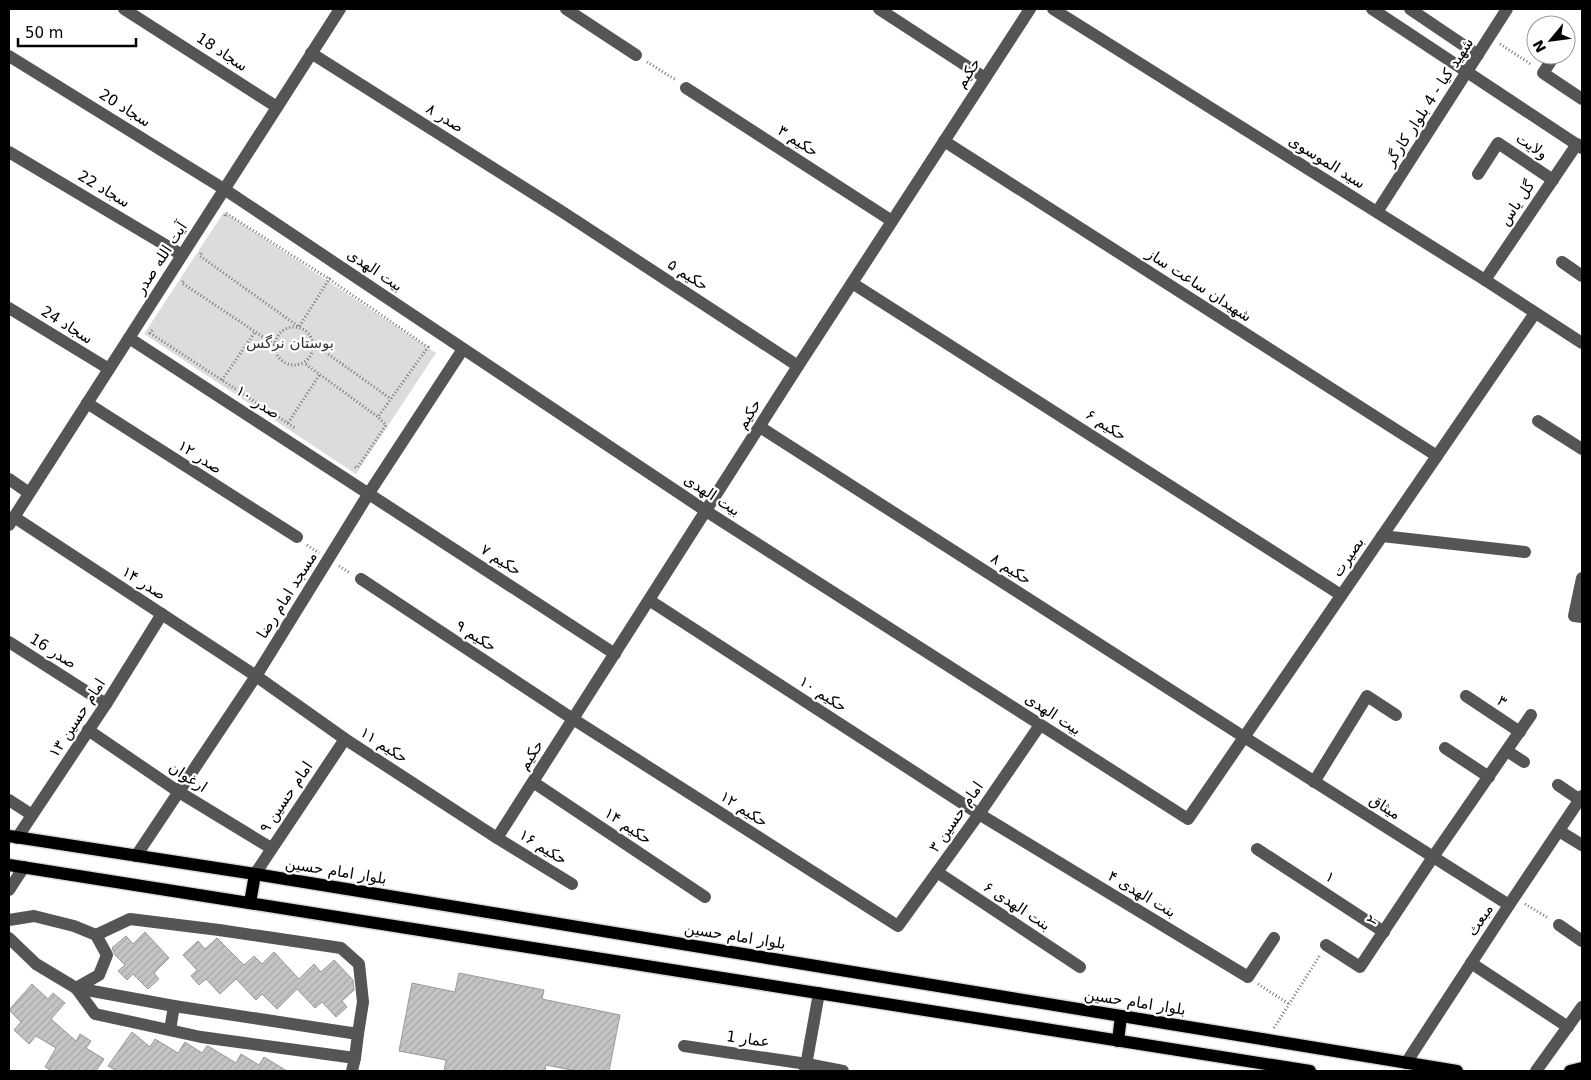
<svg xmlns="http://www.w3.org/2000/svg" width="1591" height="1080" viewBox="0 0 1591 1080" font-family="'DejaVu Sans',Cairo,sans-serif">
  <defs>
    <pattern id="building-hatch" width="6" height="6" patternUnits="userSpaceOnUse" patternTransform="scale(1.25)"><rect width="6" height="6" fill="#c4c4c4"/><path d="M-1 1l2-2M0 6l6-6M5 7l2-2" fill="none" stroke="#a7a7a7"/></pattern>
  </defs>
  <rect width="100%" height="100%" fill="#fff"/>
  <!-- green -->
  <polygon fill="#dcdcdc" points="224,212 436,353 356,474 144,334"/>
  <!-- building -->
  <g fill="url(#building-hatch)" stroke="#999">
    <polygon points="145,932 169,958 154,973 159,979 148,989 133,974 127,980 118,971 125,965 115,955 112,948 126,936 133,944"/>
    <polygon points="217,938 244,965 254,956 262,964 274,952 299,979 314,964 321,972 334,960 353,980 354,990 342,1001 347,1007 336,1017 322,1002 315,1008 297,989 277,1009 262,994 256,1000 236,979 220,994 206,979 199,985 191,976 197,970 183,955 198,941 205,949"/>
    <polygon points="459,973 544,990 542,999 620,1015 609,1071 576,1071 546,1065 545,1071 444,1071 446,1060 399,1051 412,983 455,992"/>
    <polygon points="32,984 48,999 53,993 65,1003 51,1019 76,1041 80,1034 91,1041 86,1048 104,1059 96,1071 52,1071 45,1067 56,1048 36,1036 29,1044 14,1030 21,1022 9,1010"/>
    <polygon points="132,1032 150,1047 155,1039 178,1053 185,1042 202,1053 207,1046 208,1046 236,1063 241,1054 259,1065 264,1057 287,1071 117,1071 108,1066"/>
  </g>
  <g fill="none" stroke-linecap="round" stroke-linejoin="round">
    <defs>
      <g id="major">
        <polyline points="9,836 255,874 1457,1071"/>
        <polyline points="9,865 1310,1071"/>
        <polyline points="250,903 255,874"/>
        <polyline points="1118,1041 1121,1016"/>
        <polyline points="1570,1071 1582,1068"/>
      </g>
    </defs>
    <!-- major casing -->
    <use href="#major" stroke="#dbdbdb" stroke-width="15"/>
    <!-- path -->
    <g stroke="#777" stroke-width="3" stroke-dasharray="1 2.5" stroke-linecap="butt">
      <polyline points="1500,44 1532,65"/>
      <polyline points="647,62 676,80"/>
      <polyline points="225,216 226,213 329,279 428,347 378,417 304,363"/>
      <polyline points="201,253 200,256 299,327 331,276"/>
      <polyline points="183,281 182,283 275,345"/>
      <circle cx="294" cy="346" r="19"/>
      <polyline points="152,330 150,333 295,428"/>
      <polyline points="314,344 391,399"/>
      <polyline points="222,380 255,332"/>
      <polyline points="288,423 320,374"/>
      <polyline points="355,467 357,468 386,425 378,417"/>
      <polyline points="307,545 319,553"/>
      <polyline points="339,566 350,573"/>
      <polyline points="1525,904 1548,918"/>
      <polyline points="1258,984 1289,1004"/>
      <polyline points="1274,1028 1320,955"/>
    </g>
    <!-- minor -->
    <g stroke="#555" stroke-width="12">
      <polyline points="124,9 277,107"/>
      <polyline points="566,9 636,55"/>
      <polyline points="879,9 985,78"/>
      <polyline points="1053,9 1485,280 1582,343"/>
      <polyline points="1372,9 1582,148"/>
      <polyline points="1410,9 1478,55"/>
      <polyline points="311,53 561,211 798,366"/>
      <polyline points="1555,55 1543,73 1582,99"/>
      <polyline points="9,56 224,189 706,511 1188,819 1535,313"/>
      <polyline points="686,88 892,221"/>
      <polyline points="944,141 1437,456"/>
      <polyline points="9,152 182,255"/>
      <polyline points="1478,174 1498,143 1553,180"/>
      <polyline points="1377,212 1507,9"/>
      <polyline points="1562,262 1582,276"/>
      <polyline points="1485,280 1577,144"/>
      <polyline points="852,283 1341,595"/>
      <polyline points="9,308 109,369"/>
      <polyline points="129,338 615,654"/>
      <polyline points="87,403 297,537"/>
      <polyline points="1538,421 1582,449"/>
      <polyline points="760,427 1244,737 1509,905"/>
      <polyline points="9,479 29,493"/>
      <polyline points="14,517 256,676 345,739 497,838 572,884"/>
      <polyline points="9,525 340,9"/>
      <polyline points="1382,536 1525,552"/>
      <polyline points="1582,578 1574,616 1582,617"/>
      <polyline points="361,579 573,719 898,926 979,814 1040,725"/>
      <polyline points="649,600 979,814 1248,977 1274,938"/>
      <polyline points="9,642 106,704"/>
      <polyline points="1466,696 1520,732"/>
      <polyline points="88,730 179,792 271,848"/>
      <polyline points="1445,748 1489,777"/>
      <polyline points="1507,751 1524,762"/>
      <polyline points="533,782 705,897"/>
      <polyline points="1314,782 1367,696 1396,715"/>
      <polyline points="1558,785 1580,800"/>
      <polyline points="9,800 32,815"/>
      <polyline points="1559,831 1582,845"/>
      <polyline points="17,838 106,704 162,614"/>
      <polyline points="497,838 798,366 1030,9"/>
      <polyline points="1257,849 1384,932"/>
      <polyline points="136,856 256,676 369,493 463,349"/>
      <polyline points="937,872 1080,967"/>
      <polyline points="255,874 345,739"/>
      <polyline points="9,890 24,867"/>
      <polyline points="9,920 34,916 74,926 96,935 107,955 99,975 76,988 36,964 9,938"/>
      <polyline points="1559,925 1582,941"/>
      <polyline points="96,935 130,919 219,930 341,948 359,964 363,1002 358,1034"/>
      <polyline points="1326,945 1360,967 1433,857 1531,715"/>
      <polyline points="1471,963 1568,1027"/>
      <polyline points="76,988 95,1014 201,1037 355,1058 352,1071"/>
      <polyline points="76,988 174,1006 358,1034 355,1058"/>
      <polyline points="170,1030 174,1006"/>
      <polyline points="684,1046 807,1064 843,1071"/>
      <polyline points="1406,1063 1509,905 1582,796"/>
      <polyline points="805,1071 819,993"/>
      <polyline points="1536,1071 1582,1007"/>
    </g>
    <!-- major -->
    <use href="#major" stroke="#000" stroke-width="12"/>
  </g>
  <g text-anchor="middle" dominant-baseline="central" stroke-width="4.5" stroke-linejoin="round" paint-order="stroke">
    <!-- street labels -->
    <g font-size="15" fill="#000" stroke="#fff">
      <text transform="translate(222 52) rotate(33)">سجاد 18</text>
      <text transform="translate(968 73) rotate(-57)">حکیم</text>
      <text transform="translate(1429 102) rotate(-57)">شهید کیا - 4 بلوار کارگر</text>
      <text transform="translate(125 108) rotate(32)">سجاد 20</text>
      <text transform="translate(445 118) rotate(32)">صدر ۸</text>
      <text transform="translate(798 141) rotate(33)">حکیم ۳</text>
      <text transform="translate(1532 146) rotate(34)">ولایت</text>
      <text transform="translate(1327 162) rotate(32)">سید الموسوی</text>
      <text transform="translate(104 189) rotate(31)">سجاد 22</text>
      <text transform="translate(1517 203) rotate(-56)">گل یاس</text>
      <text transform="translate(161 258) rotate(-57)">آیت الله صدر</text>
      <text transform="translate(375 270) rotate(34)">بیت الهدی</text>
      <text transform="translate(688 275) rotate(33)">حکیم ۵</text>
      <text transform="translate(1199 285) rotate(33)">شهیدان ساعت ساز</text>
      <text transform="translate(67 325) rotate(32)">سجاد 24</text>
      <text transform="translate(258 402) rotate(33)">صدر ۱۰</text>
      <text transform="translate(749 414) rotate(-58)">حکیم</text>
      <text transform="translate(1106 425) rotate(33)">حکیم ۶</text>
      <text transform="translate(200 457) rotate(33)">صدر ۱۲</text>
      <text transform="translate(712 495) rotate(33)">بیت الهدی</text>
      <text transform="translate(1348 557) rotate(-56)">بصیرت</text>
      <text transform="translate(501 560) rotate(33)">حکیم ۷</text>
      <text transform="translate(1011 569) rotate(33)">حکیم ۸</text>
      <text transform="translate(144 583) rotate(33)">صدر ۱۴</text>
      <text transform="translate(287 595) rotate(-58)">مسجد امام رضا</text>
      <text transform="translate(476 636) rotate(33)">حکیم ۹</text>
      <text transform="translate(53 651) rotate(32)">صدر 16</text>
      <text transform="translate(823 694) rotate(33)">حکیم ۱۰</text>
      <text transform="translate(1502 701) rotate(34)">۳</text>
      <text transform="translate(1053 714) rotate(33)">بیت الهدی</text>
      <text transform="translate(77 718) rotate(-57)">امام حسین ۱۳</text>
      <text transform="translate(384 745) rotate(33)">حکیم ۱۱</text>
      <text transform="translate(531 755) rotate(-57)">حکیم</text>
      <text transform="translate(188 777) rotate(33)">ارغوان</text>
      <text transform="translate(286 797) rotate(-56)">امام حسین ۹</text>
      <text transform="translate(1385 807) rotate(32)">میثاق</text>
      <text transform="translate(744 809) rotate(33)">حکیم ۱۲</text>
      <text transform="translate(956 817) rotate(-55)">امام حسین ۳</text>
      <text transform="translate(628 826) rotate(34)">حکیم ۱۴</text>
      <text transform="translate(543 847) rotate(32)">حکیم ۱۶</text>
      <text transform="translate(336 871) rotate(9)">بلوار امام حسین</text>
      <text transform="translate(1330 877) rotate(33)">۱</text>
      <text transform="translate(1142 894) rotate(31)">بنت الهدی ۴</text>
      <text transform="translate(1017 906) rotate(33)">بنت الهدی ۶</text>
      <text transform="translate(1372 920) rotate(-56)">۲</text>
      <text transform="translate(1480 920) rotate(-57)">مبعث</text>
      <text transform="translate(735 936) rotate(9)">بلوار امام حسین</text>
      <text transform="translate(1135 1002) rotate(9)">بلوار امام حسین</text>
      <text transform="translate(748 1039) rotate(8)">عمار 1</text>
    </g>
    <!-- park labels -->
    <g font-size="15" fill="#333" stroke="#fff">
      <text x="290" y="343">بوستان نرگس</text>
    </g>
  </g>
  <!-- border -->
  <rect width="1591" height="1080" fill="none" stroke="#000000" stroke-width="20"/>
  <!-- north arrow -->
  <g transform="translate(1551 40) rotate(241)"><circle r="24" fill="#ffffff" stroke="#999999"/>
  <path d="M0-4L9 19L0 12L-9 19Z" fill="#000000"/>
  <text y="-8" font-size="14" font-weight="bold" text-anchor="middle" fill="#000000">N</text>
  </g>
  <!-- scale -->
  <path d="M18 38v8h118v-8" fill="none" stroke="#000000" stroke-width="2.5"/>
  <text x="25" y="38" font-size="15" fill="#000000" stroke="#ffffff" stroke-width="4" paint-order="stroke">50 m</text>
</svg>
